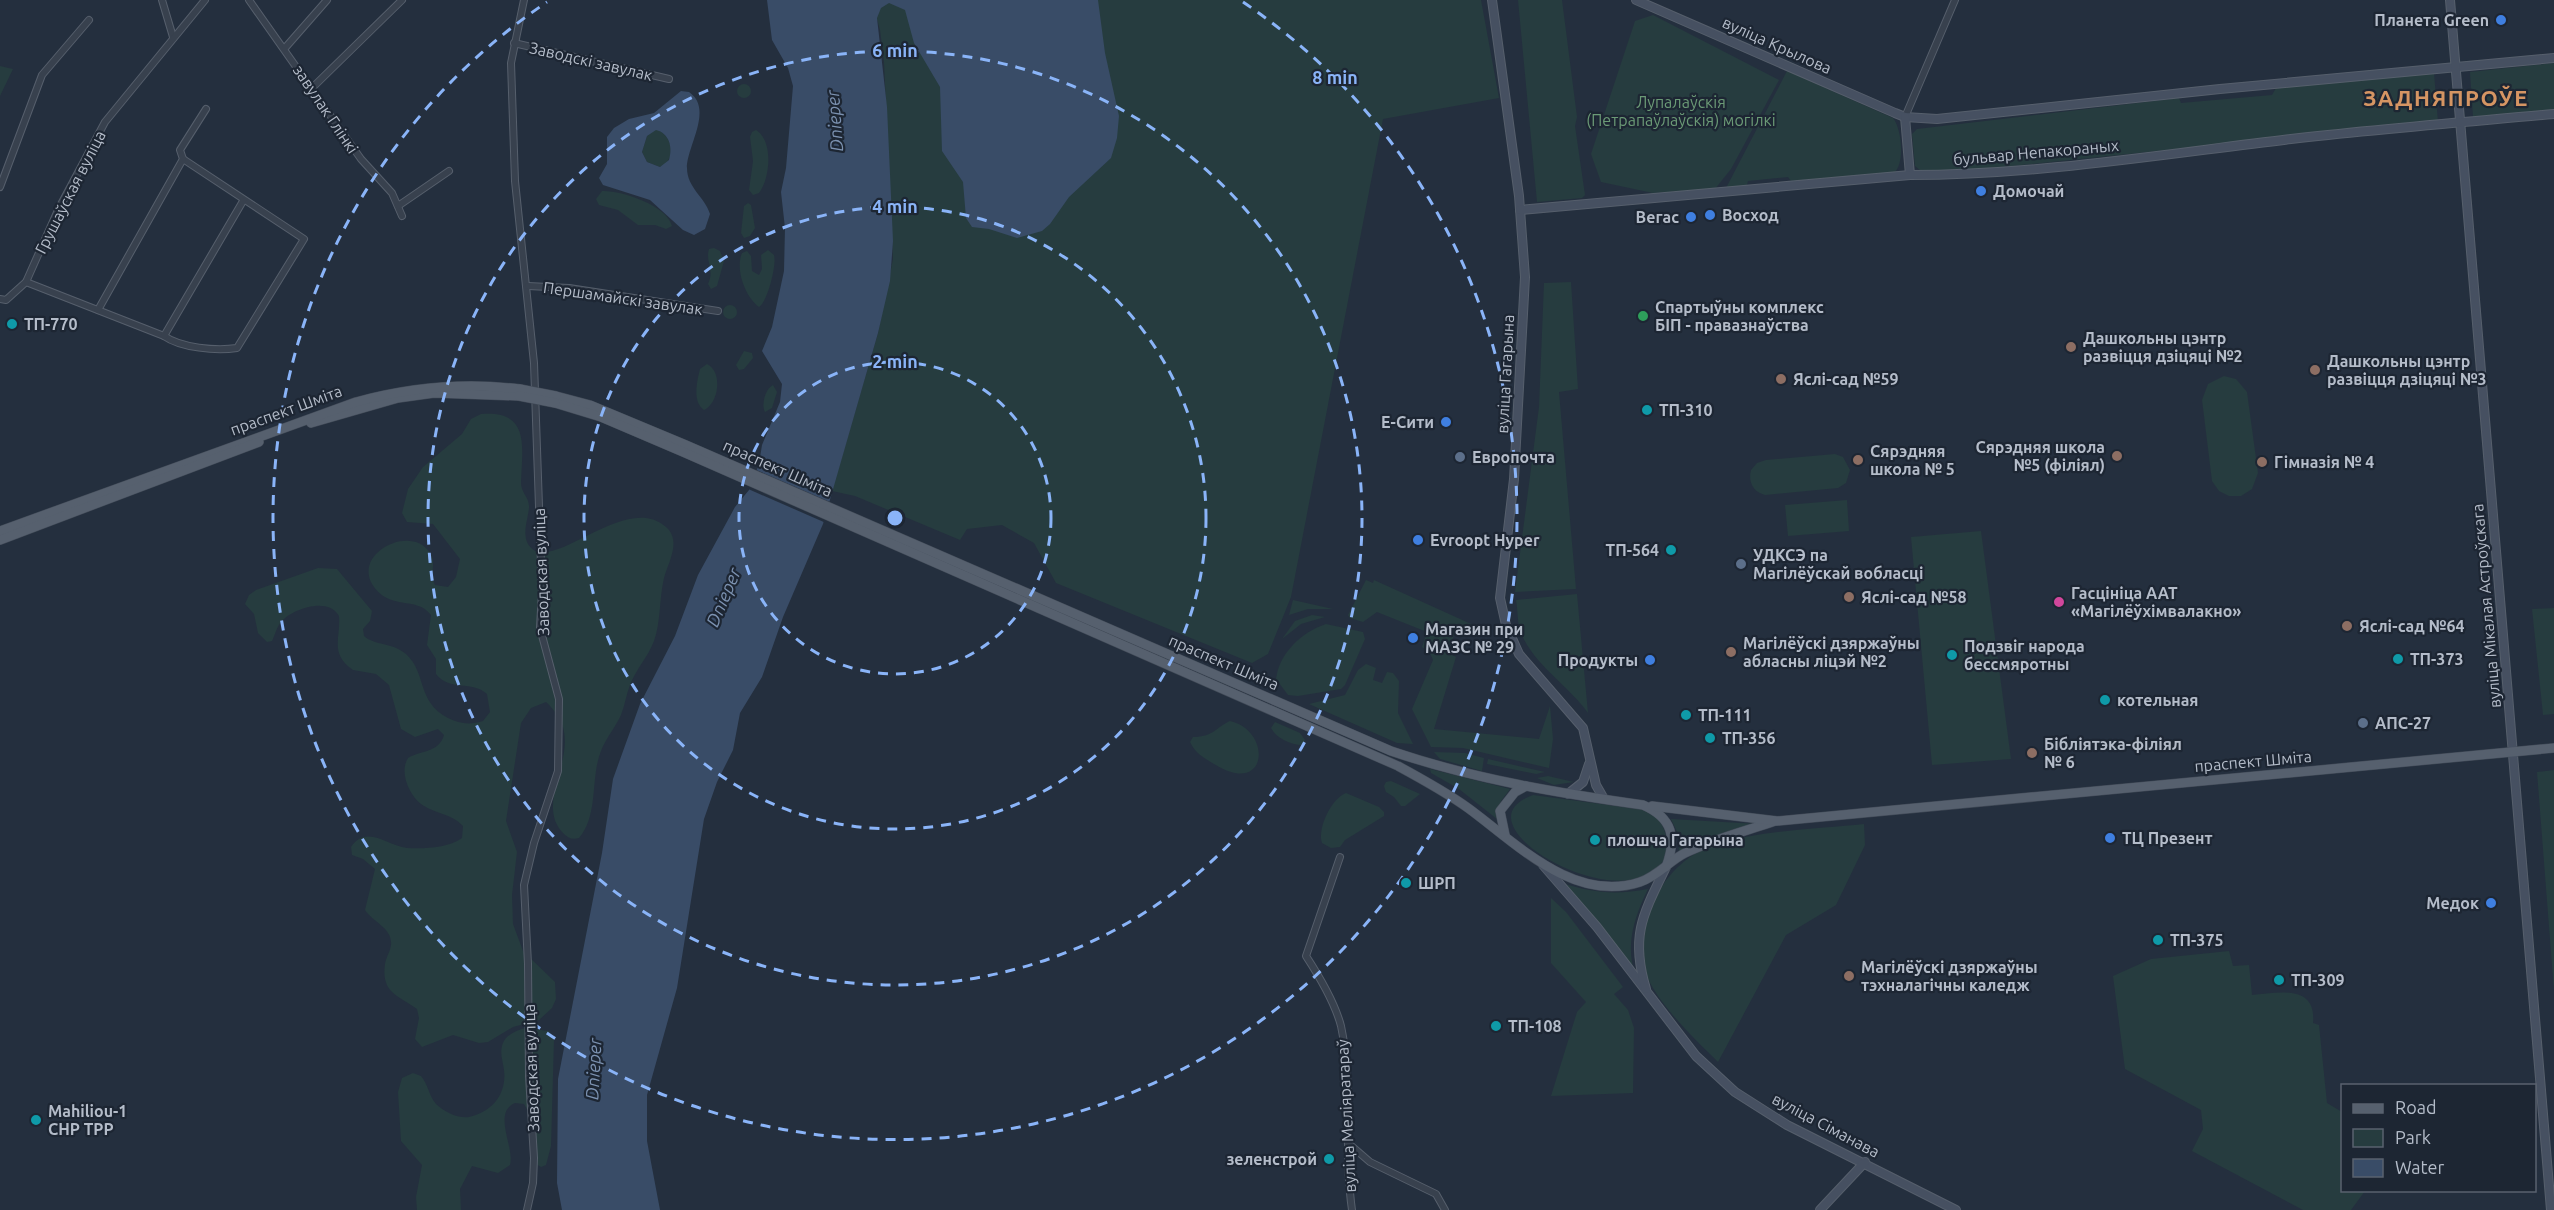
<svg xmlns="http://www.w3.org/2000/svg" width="2554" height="1210" viewBox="0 0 2554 1210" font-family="Ubuntu,sans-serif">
  <rect width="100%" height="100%" fill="#242f3e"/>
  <!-- green -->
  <g fill="#263c3f">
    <polygon points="872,0 1481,0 1499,98 1383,119 1291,597 1268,654 1252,663 1056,583 1034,543 1002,525 967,529 960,540 855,496 832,491 878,333 893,259 884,62 880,30"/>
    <polygon points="1518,0 1562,0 1577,117 1575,126 1585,195 1582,198 1537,202"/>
    <polygon points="1653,15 1779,80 1731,169 1715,189 1653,193 1601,182 1591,154 1635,21"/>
    <polygon points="2554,63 2554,110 2473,117 2470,72"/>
    <polygon points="0,66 13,69 0,96"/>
    <path d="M 1787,71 L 1893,118 C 1902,129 1905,164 1894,173 L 1791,181 L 1788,177 L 1748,181 L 1747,185 L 1726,188 Z"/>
    <polygon points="2434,73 2438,122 1926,175 1915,166 1912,134 1917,129 2179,98 2181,103 2272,95 2276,88"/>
    <circle cx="744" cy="91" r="7"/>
    <path d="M 656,129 C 673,135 677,160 660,167 L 647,162 L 642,152 L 647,136 Z"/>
    <path d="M 756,130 C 774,141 770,179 759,193 L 753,195 L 749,190 L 753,161 L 750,137 L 752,132 Z"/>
    <path d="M 602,191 C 620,190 667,205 672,226 L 666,229 L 655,225 L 638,225 L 618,210 L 599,205 L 596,199 Z"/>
    <polygon points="748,203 751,205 755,228 750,236 744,238 741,233 744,206"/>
    <path d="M 714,248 L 720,251 L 724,261 L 717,286 L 711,289 L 708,284 C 715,269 705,262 709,249 Z"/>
    <path d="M 768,250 L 774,255 C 777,265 767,303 759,307 C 745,297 735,269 742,253 L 747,251 L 751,256 L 752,271 L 759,275 L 762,269 L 761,255 Z"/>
    <polygon points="1571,282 1578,389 1559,392 1576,589 1515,592 1539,407 1544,283"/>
    <circle cx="730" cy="312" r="7"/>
    <polygon points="744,351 752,353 753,358 744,369 739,370 736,365"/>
    <path d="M 707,364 C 723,372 719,403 704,410 C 692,402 697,381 700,369 Z"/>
    <polygon points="2224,376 2236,379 2247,392 2258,473 2252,489 2241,496 2229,496 2219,491 2212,481 2202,400 2208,384"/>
    <path d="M 773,385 L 777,392 L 772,408 L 765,412 C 761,405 765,389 773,385 Z"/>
    <path d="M 481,414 C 531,410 522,447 521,483 C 521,493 530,498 529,508 C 528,519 522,533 528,544 C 549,579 624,490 666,527 C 682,541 668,563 664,578 C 659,599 661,621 654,641 C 648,657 636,669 630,685 C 626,695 625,705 621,715 C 615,728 606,738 601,751 C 590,778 599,815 579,838 C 572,840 568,838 563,833 C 533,802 582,754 558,716 C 554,711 551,706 546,702 L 531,708 L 521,723 L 506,821 L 517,852 L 512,895 L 513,924 L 523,951 L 555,982 L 556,999 L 552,1008 L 539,1020 L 513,1027 L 488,1042 L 479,1043 L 453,1035 L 422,1047 L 415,1039 L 419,1018 L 417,1009 C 398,995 381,993 385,964 C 386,957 392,949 391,942 C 391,928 372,921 365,910 L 375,869 L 363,859 L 352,855 L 351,847 C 367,824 387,846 407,848 C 423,849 449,848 462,838 L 463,826 C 451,813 435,814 421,804 C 409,795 399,772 408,758 C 421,750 439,753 444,735 L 438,729 L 415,737 L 401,729 L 389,685 L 376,674 L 353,670 C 329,653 341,638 339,616 C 328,596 291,609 280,623 C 276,629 275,635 272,641 L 267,642 L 258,633 L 254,614 L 245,604 L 249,595 L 256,590 L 318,568 L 337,569 L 372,611 L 370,621 L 363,629 L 364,636 C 375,646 392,642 406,654 C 427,673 416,701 448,718 C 459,724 471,725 483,721 L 490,712 L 487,694 C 472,680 450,692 436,674 L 436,659 L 427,645 L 431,615 C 416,595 389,612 372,584 C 354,552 412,524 430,553 C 437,564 429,574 435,585 L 448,587 L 456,577 L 460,559 L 433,524 L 407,522 L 402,513 L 408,489 L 423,467 L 462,434 L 471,419 Z"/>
    <path d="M 1835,454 L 1843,457 L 1850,470 L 1846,483 L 1838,488 L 1765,495 C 1753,492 1748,482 1751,470 L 1757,463 L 1766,460 Z"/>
    <polygon points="1847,500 1849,531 1788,536 1785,505"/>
    <polygon points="1981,531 2011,759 1932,765 1911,537"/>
    <polygon points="1366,580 1373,583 1374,580 1480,628 1478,631 1472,629 1466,637 1454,635 1448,653 1456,657 1434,729 1539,739 1550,706 1553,739 1549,768 1463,748 1431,747 1412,709 1433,660 1430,653 1422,647 1427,632 1377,612 1363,622 1350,618 1348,615"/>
    <path d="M 1577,594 L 1588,713 C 1569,686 1534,665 1521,633 C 1517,624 1518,610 1516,600 Z"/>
    <polygon points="1293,600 1333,609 1308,609 1289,615"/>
    <polygon points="2554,608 2554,714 2543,715 2532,609"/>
    <polygon points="1312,615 1325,617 1301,624 1282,639 1295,621"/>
    <path d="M 1326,624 L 1363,632 L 1365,639 L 1345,685 L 1341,689 L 1298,696 L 1288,695 L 1276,679 C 1279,653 1302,632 1326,624 Z"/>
    <polygon points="1366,664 1376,668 1373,680 1382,683 1387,672 1393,673 1399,681 1398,713 1413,744 1397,743 1309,704 1345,695 1358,670"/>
    <path d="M 1230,721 C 1273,731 1268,798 1214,764 C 1204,758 1195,753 1190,742 L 1193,737 C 1213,737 1215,728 1230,721 Z"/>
    <path d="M 1275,722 L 1300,733 L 1305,740 L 1302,745 C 1291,745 1276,738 1271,728 Z"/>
    <polygon points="1434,752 1465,753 1484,758 1482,771 1440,759"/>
    <polygon points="1488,759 1545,772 1536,774 1487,764"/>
    <polygon points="1430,769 1510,789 1501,801 1497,819 1459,789 1431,773"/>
    <polygon points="2554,770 2554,991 2537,772"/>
    <polygon points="1548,776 1574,782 1554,785 1537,778"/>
    <polygon points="1391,781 1420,794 1405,806 1401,806 1394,797 1386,792 1384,786 1386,782"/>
    <path d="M 1346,793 L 1379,807 L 1384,812 L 1384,816 L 1345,840 L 1340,847 L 1331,848 L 1322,843 C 1317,828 1332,798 1346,793 Z"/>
    <path d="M 1533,795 L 1646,810 C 1661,818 1667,830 1667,847 C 1667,860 1661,865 1651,872 C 1602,908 1456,822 1533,795 Z"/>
    <polygon points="1671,819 1758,824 1679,852 1678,834"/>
    <path d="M 1864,824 L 1865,845 L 1836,905 L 1786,935 L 1718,1062 C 1694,1038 1647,995 1642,960 C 1639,942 1646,920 1653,903 C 1662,882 1678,863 1698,852 C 1737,831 1818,829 1864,824 Z"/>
    <path d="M 1562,883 C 1593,893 1616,895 1648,889 C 1635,916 1626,941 1634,971 Z"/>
    <polygon points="1551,898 1566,912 1623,987 1614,994 1628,1010 1634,1028 1633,1093 1551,1096 1577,1012 1586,1002 1551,963"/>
    <path d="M 2229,951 L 2233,966 L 2249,965 L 2252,995 C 2276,993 2317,983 2313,1023 L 2319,1025 L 2327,1103 L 2342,1112 L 2342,1190 L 2365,1191 L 2351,1210 L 2303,1210 L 2192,1151 L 2203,1129 L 2201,1110 L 2125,1069 L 2113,976 L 2151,959 Z"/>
    <path d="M 525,1028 L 549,1031 L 554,1040 L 551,1146 L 546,1165 L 541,1167 L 536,1164 L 529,1113 L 524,1104 L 515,1103 C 492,1113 515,1147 510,1165 L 498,1173 L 472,1166 L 460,1189 L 461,1210 L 417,1210 L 416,1197 L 422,1165 L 401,1141 L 398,1092 L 402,1078 L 413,1073 L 421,1076 C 428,1084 429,1096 436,1104 C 444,1112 459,1119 469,1117 C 492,1112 507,1094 504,1070 C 503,1061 499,1053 503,1043 C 507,1034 516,1031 525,1028 Z"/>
  </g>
  <!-- water -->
  <g fill="#394c67" fill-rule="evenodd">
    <polygon points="767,0 1098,0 1105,53 1119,116 1117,138 1111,158 1069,197 1050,224 1042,231 1017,238 989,229 972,227 966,218 963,182 942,151 940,87 914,43 905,10 889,3 881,8 877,18 887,107 893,241 890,281 878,333 823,524 783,617 762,677 740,713 733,750 717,782 704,819 677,988 647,1095 647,1141 660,1210 562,1210 557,1183 558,1079 602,853 613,779 640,704 675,636 698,575 735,507 749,490 759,464 762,445 780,402 782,384 762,351 772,327 784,271 785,228 781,192 786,168 793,86 788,68 772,40"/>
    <path d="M 681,91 L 689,92 C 714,109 687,146 687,168 C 687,188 705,197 710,214 L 705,229 L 694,235 L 683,230 L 650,200 L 603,185 L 599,178 L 607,164 L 607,137 L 614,128 L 629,119 L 654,113 ZM 656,130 C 669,133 673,147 669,160 L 660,167 L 647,162 L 642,152 L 647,136 Z"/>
  </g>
  <!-- pier -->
  <polygon fill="#242f3e" points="754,469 832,503 826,523 746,488"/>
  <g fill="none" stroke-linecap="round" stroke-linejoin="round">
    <defs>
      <g id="street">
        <polyline points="162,0 173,37"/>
        <polyline points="249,0 361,159 392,193 402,216"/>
        <polyline points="524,0 511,63 515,181 534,363 542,592 540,628 559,699 558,771 534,843 524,885 528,964 529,1076 534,1158 533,1183 527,1210"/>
        <polyline points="514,43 669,79"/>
        <polyline points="285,48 327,0"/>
        <polyline points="312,88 402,0"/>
        <polyline points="1905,117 1955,0"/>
        <polyline points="0,187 42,75 89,20"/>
        <polyline points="398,206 449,171"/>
        <path d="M 26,282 L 164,336 C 181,348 216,351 237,348 L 304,239 L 183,159"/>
        <polyline points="528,286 569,288 718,311"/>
        <polyline points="0,299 6,300 26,282 58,210 105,122 205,0"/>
        <polyline points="98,310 183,159 180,150 206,109"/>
        <polyline points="164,336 243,201"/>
        <path d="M 1340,857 L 1306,956 C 1319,976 1335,1003 1341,1026 C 1354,1087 1343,1149 1352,1210"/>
        <polyline points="1348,1143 1370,1162 1436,1194 1445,1210"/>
      </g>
      <g id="secondary">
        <polyline points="1492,0 1519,196 1525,277 1514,479 1500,598 1506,625 1519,654 1583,728 1596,785 1604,799"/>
        <polyline points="1636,0 1895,113 1905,117 1937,119 2220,89 2554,58"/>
        <polyline points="2450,0 2551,1210"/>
        <polyline points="1905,117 1910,175"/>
        <path d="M 1520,210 L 1910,175 C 2037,175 2164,154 2291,139 C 2378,129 2466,122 2554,114"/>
        <polyline points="1568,794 1583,782 1589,764"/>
        <polyline points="1543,865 1597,927 1696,1056 1735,1092 1787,1125 1956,1210"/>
        <path d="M 1646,989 C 1630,936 1643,914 1666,867"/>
        <polyline points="1820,1210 1865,1162"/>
      </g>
      <g id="primary">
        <path d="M 556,396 L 590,405 L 686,445 L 1391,751 C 1473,779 1558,793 1643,805 C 1673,818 1677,838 1666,867"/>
        <path d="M 555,403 L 601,417 L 683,452 L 1398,766 C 1422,779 1446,792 1468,808 C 1516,843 1574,904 1640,882 C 1658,876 1669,861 1685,853 C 1714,839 1746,831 1775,821"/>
        <polyline points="311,423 398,398 434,393 519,396"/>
        <path d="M 0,531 L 356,402 C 411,387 463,382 520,389"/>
        <polyline points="0,540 259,442"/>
        <polyline points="1652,806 1777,821 2554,748"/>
        <polyline points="1505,835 1500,811 1515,792 1526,786"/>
      </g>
    </defs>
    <!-- street casing -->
    <use href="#street" stroke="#565f6c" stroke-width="8"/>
    <!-- secondary casing -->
    <use href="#secondary" stroke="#565f6c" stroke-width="10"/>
    <!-- primary casing -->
    <use href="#primary" stroke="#414a57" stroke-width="10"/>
    <!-- street -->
    <use href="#street" stroke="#38414e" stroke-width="6"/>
    <!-- secondary -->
    <use href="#secondary" stroke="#465061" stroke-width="8"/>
    <!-- primary -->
    <use href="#primary" stroke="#56606e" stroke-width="9"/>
    <defs>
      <g id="primary-bridge">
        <polyline points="520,389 556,396"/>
        <polyline points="519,396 555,403"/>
      </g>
    </defs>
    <!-- primary-bridge casing -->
    <use href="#primary-bridge" stroke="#414a57" stroke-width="10" stroke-linecap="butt"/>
    <!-- primary-bridge -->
    <use href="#primary-bridge" stroke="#56606e" stroke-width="9"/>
  </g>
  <!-- distance rings -->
  <g fill="none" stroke="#8ab4f8" stroke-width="3" stroke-dasharray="10 8">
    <circle cx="895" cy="518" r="156"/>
    <circle cx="895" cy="518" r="311"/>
    <circle cx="895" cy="518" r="467"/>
    <path d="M1243 2A622 622 0 1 1 547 2"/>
  </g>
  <!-- markers -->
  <g fill="#3f7fe0" stroke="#1d2633" stroke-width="2">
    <circle cx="2501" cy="20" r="6"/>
    <circle cx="1981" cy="191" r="6"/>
    <circle cx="1710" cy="215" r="6"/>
    <circle cx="1691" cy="217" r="6"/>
    <circle cx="1446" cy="422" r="6"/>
    <circle cx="1418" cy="540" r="6"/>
    <circle cx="1413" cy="638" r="6"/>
    <circle cx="1650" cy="660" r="6"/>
    <circle cx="2110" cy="838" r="6"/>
    <circle cx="2491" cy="903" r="6"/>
  </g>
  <circle fill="#2e9e5b" stroke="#1d2633" stroke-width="2" cx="1643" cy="316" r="6"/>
  <g fill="#0f9aa8" stroke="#1d2633" stroke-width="2">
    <circle cx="12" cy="324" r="6"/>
    <circle cx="1647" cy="410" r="6"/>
    <circle cx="1671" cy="550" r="6"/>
    <circle cx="1952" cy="655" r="6"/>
    <circle cx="2398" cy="659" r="6"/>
    <circle cx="2105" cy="700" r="6"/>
    <circle cx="1686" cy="715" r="6"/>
    <circle cx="1710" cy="738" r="6"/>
    <circle cx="1595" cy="840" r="6"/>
    <circle cx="1406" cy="883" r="6"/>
    <circle cx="2158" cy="940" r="6"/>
    <circle cx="2279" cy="980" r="6"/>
    <circle cx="1496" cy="1026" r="6"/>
    <circle cx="36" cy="1120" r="6"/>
    <circle cx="1329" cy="1159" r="6"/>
  </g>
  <g fill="#8d6e63" stroke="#1d2633" stroke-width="2">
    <circle cx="2071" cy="347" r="6"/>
    <circle cx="2315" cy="370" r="6"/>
    <circle cx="1781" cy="379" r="6"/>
    <circle cx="2117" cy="456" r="6"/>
    <circle cx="1858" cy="460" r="6"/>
    <circle cx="2262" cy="462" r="6"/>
    <circle cx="1849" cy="597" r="6"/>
    <circle cx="2347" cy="626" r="6"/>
    <circle cx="1731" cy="652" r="6"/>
    <circle cx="2032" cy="753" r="6"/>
    <circle cx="1849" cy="976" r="6"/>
  </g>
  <g fill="#5c6f8a" stroke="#1d2633" stroke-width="2">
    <circle cx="1460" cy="457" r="6"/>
    <circle cx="1741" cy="564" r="6"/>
    <circle cx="2363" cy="723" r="6"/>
  </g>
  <circle fill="#d1479c" stroke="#1d2633" stroke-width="2" cx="2059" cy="602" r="6"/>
  <g text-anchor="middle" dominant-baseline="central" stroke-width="4.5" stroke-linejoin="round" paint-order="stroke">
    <!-- poi labels -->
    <g font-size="16" font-weight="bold" fill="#b4bcc9" stroke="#1d2633" text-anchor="start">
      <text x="2489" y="20" text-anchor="end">Планета Green</text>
      <text x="1993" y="191">Домочай</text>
      <text x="1722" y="215">Восход</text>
      <text x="1679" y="217" text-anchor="end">Вегас</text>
      <text x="1655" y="307">Спартыўны комплекс<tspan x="1655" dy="18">БІП - правазнаўства</tspan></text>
      <text x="24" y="324">ТП-770</text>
      <text x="2083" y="338">Дашкольны цэнтр<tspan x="2083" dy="18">развіцця дзіцяці №2</tspan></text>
      <text x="2327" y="361">Дашкольны цэнтр<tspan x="2327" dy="18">развіцця дзіцяці №3</tspan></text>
      <text x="1793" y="379">Яслі-сад №59</text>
      <text x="1659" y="410">ТП-310</text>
      <text x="1434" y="422" text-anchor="end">Е-Сити</text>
      <text x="2105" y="447" text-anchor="end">Сярэдняя школа<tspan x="2105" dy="18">№5 (філіял)</tspan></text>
      <text x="1870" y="451">Сярэдняя<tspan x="1870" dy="18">школа № 5</tspan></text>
      <text x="1472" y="457">Европочта</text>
      <text x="2274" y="462">Гімназія № 4</text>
      <text x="1430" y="540">Evroopt Hyper</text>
      <text x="1659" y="550" text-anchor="end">ТП-564</text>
      <text x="1753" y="555">УДКСЭ па<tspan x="1753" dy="18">Магілёўскай вобласці</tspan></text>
      <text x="2071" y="593">Гасцініца ААТ<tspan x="2071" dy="18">«Магілёўхімвалакно»</tspan></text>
      <text x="1861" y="597">Яслі-сад №58</text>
      <text x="2359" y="626">Яслі-сад №64</text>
      <text x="1425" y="629">Магазин при<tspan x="1425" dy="18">МАЗС № 29</tspan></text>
      <text x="1743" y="643">Магілёўскі дзяржаўны<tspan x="1743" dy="18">абласны ліцэй №2</tspan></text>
      <text x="1964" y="646">Подзвіг народа<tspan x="1964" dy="18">бессмяротны</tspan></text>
      <text x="2410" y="659">ТП-373</text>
      <text x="1638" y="660" text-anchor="end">Продукты</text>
      <text x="2117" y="700">котельная</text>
      <text x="1698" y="715">ТП-111</text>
      <text x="2375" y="723">АПС-27</text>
      <text x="1722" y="738">ТП-356</text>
      <text x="2044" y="744">Бібліятэка-філіял<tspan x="2044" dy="18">№ 6</tspan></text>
      <text x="2122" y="838">ТЦ Презент</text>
      <text x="1607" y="840">плошча Гагарына</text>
      <text x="1418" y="883">ШРП</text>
      <text x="2479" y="903" text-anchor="end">Медок</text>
      <text x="2170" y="940">ТП-375</text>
      <text x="1861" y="967">Магілёўскі дзяржаўны<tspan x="1861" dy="18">тэхналагічны каледж</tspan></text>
      <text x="2291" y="980">ТП-309</text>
      <text x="1508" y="1026">ТП-108</text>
      <text x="48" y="1111">Mahiliou-1<tspan x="48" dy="18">CHP TPP</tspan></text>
      <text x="1317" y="1159" text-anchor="end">зеленстрой</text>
    </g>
    <!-- street labels -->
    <g font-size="16" fill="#b4bcc9" stroke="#1d2633">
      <text transform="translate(1777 45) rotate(24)">вуліца Крылова</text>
      <text transform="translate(591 61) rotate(13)">Заводскі завулак</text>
      <text transform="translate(326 109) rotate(56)">завулак Глінкі</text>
      <text transform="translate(2036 152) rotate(-5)">бульвар Непакораных</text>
      <text transform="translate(70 192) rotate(-63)">Грушаўская вуліца</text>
      <text transform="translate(623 298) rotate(8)">Першамайскі завулак</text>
      <text transform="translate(1505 374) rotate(-87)">вуліца Гагарына</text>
      <text transform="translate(286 410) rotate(-20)">праспект Шміта</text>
      <text transform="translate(778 468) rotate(24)">праспект Шміта</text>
      <text transform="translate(541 572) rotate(-92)">Заводская вуліца</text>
      <text transform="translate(2486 606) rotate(-95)">вуліца Мікалая Астроўскага</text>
      <text transform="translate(1224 662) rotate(23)">праспект Шміта</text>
      <text transform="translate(2253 761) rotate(-5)">праспект Шміта</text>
      <text transform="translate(531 1068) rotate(-92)">Заводская вуліца</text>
      <text transform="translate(1346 1116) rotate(-93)">вуліца Меліяратараў</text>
      <text transform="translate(1826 1125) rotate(28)">вуліца Сіманава</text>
    </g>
    <!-- park labels -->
    <g font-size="16" fill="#6b9a76" stroke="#1d2633">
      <text x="1681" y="102">Лупалаўскія<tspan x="1681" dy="18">(Петрапаўлаўскія) могілкі</tspan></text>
    </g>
    <!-- water labels -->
    <g font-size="18" font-style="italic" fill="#7c92b1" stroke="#1d2633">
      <text transform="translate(834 121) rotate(-94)">Dnieper</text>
      <text transform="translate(723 597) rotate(-67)">Dnieper</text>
      <text transform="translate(593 1069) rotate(-87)">Dnieper</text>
    </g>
    <!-- district labels -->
    <g font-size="22" font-weight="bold" letter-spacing="1.5" fill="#d59563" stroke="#1d2633">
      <text x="2446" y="97">ЗАДНЯПРОЎЕ</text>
    </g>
  </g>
  <circle cx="895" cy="518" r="9" fill="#8ab4f8" stroke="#1d2633" stroke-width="3"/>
  <g font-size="18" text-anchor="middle" font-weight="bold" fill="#8ab4f8" stroke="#1d2633" stroke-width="4.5" stroke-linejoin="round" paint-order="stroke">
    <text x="895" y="57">6 min</text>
    <text x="1335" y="84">8 min</text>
    <text x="895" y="213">4 min</text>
    <text x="895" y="368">2 min</text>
  </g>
  <!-- legend -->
  <rect x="2341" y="1084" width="195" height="108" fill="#1d2633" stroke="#59626f" stroke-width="1.5"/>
  <rect x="2353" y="1104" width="30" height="9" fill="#56606e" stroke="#59626f" stroke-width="1.5"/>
  <text x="2395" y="1114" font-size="18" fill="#b4bcc9">Road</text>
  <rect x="2353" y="1129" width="30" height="18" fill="#263c3f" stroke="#59626f" stroke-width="1.5"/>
  <text x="2395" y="1144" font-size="18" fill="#b4bcc9">Park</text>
  <rect x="2353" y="1159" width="30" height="18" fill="#394c67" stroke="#59626f" stroke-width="1.5"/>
  <text x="2395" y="1174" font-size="18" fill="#b4bcc9">Water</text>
</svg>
